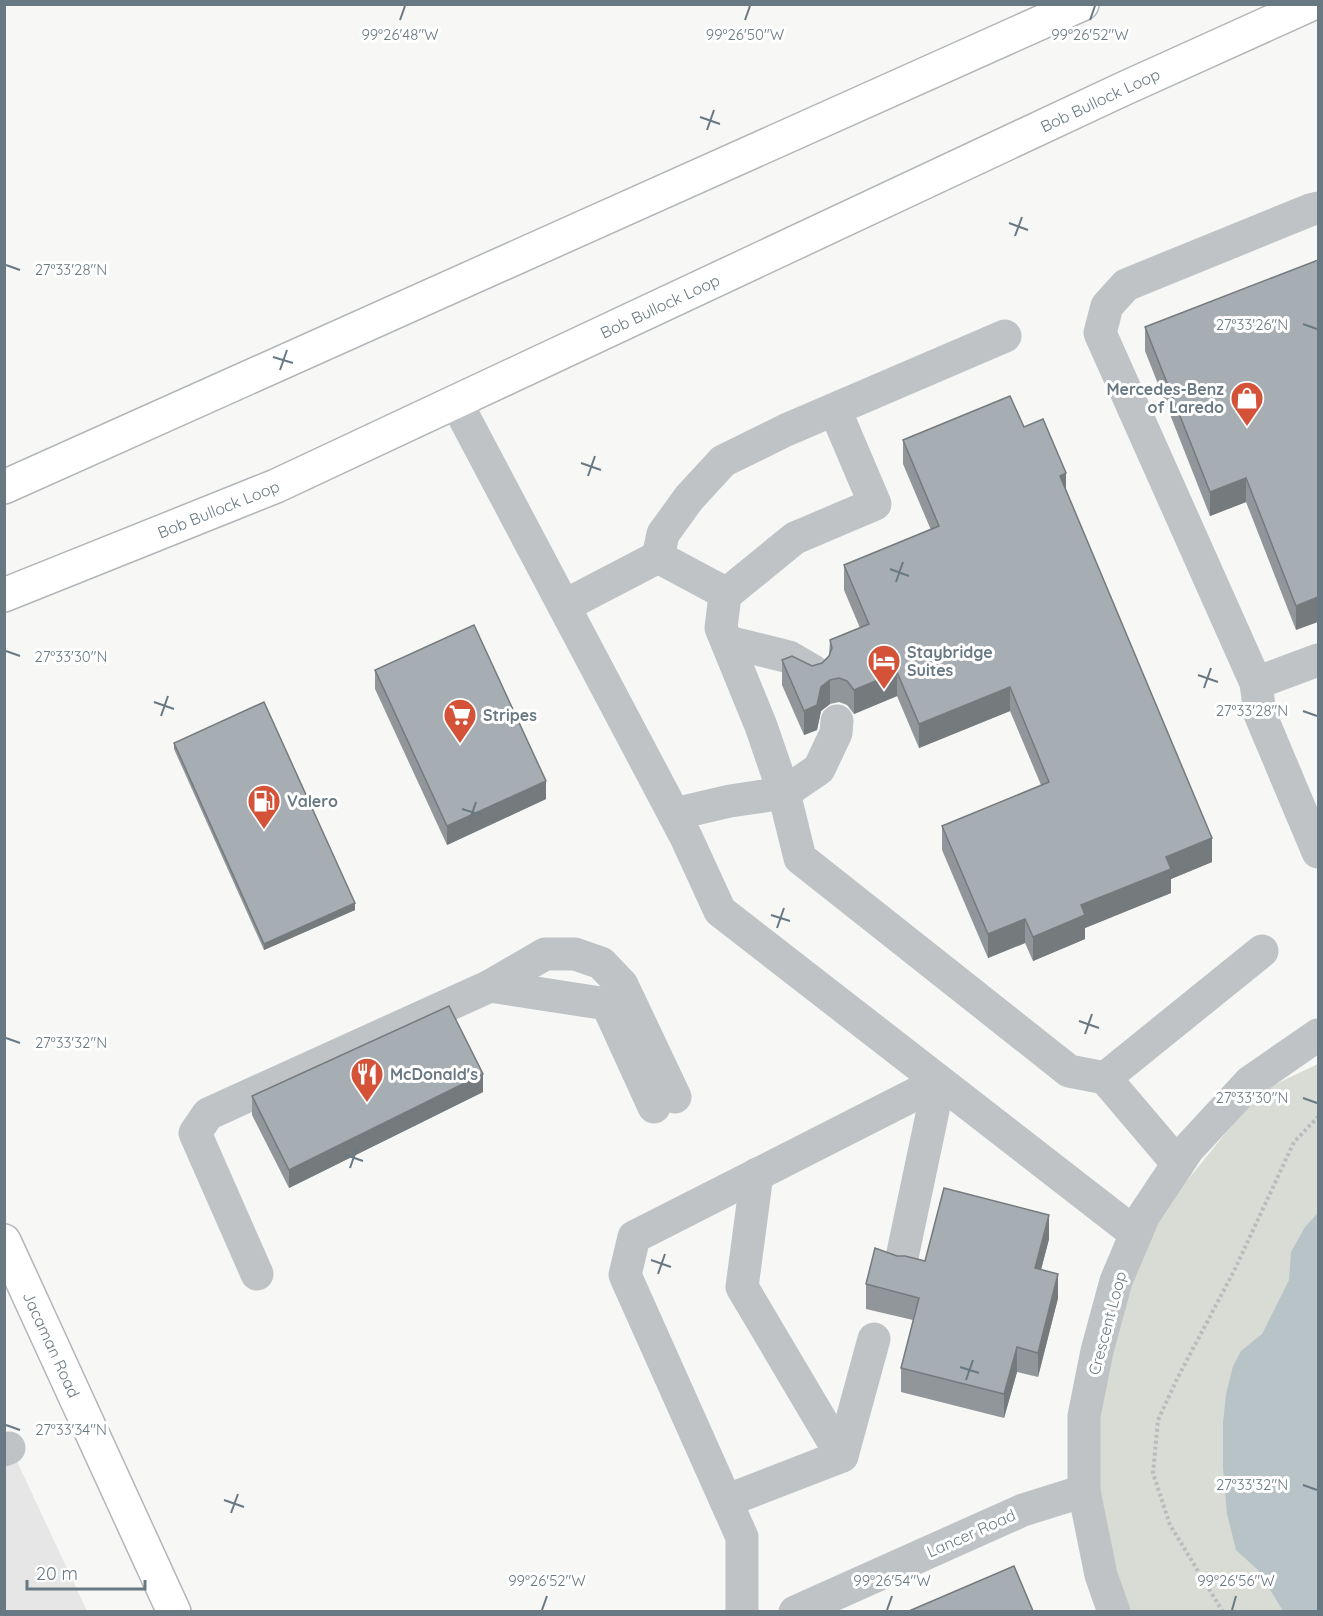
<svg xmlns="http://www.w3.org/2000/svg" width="1323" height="1616" viewBox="0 0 1323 1616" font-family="Quicksand,sans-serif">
  <rect width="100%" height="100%" fill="#f7f7f5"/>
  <!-- built -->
  <polygon fill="#e5e6e5" points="5,1436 87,1611 5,1611"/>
  <!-- green -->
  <polygon fill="#d8dcd5" points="1318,1064 1318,1611 1127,1612 1096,1486 1095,1425 1126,1289 1159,1215 1259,1092"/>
  <!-- water -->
  <polygon fill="#b8c3c7" points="1318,1213 1318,1611 1283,1611 1258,1570 1236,1550 1227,1514 1223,1468 1223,1423 1226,1394 1233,1366 1241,1351 1262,1334 1289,1280 1291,1252 1305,1227"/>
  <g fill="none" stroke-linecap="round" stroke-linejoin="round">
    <defs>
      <g id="major">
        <path id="s1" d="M 4,1241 L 174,1612"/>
      </g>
      <g id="highway">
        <polyline points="4,487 1082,4"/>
        <path id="s2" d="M 4,595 L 276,486 L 1123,89 L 1311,4"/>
      </g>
    </defs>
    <!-- major casing -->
    <use href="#major" stroke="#b2b7ba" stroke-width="36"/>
    <!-- highway casing -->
    <use href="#highway" stroke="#b2b6b9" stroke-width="36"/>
    <!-- path -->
    <polyline stroke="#b9bcbe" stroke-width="4" stroke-dasharray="3 3" stroke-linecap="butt" points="1223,1612 1170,1525 1153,1473 1158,1420 1178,1377 1234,1271 1294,1142 1318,1117"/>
    <!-- minor -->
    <g stroke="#bfc3c6" stroke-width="33">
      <polyline points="456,402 686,837 720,911 1136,1234"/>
      <polyline points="835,410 875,504 795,538 725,595 721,628 761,726 784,793 800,858 1069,1071 1105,1078"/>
      <polyline points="658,557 727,594"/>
      <polyline points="564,606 658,557 663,534 689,498 723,461 786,430 1005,336"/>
      <polyline points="728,642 789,657 813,671"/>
      <polyline points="1318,660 1256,683 1260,714 1318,852"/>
      <polyline points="1256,683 1100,333 1107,306 1126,285 1310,210 1318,208"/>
      <polyline points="674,814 730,801 784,793 819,769 836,733 837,721"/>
      <polyline points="490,986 545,954 575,954 601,963 622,985 675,1097"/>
      <polyline points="1178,1164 1105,1078 1262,951"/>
      <polyline points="901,1262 939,1082"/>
      <polyline points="257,1274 195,1133 208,1114 490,986 607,1004 654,1107"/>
      <polyline points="4,1450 9,1448"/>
      <polyline points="842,1456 874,1339"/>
      <polyline points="726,1501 842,1456 742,1287 757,1174"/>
      <polyline points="742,1612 742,1537 625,1275 634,1237 939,1082"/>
      <polyline points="795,1612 1023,1510 1084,1491"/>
      <polyline points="1114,1612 1101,1575 1084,1491 1084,1416 1097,1351 1116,1281 1144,1215 1188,1149 1250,1082 1318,1035"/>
    </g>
    <!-- major -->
    <use href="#major" stroke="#fff" stroke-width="33"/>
    <!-- highway -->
    <use href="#highway" stroke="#fff" stroke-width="33"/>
  </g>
  <!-- wall -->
  <g fill="#90969a">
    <polygon points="1318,260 1296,630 1246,502 1210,516 1145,351 1145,327"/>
    <polygon points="1024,427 1066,492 1212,862 1171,879 1171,893 1085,928 1085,939 1033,961 1025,943 988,958 942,850 942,826 1041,785 1010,711 919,748 897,696 854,714 847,705 839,702 830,704 821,711 817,730 804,735 782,685 782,660 812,666 822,663 829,656 830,640 860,628 844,590 844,565 931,530 903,464 903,440"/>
    <polygon points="375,670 546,799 447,845 375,689"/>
    <polygon points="174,743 355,910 264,950 174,749"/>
    <polygon points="483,1092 289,1188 252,1115 252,1096"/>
    <polygon points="1049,1239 1041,1270 1058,1298 1038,1377 1017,1372 1004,1418 901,1392 901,1368 913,1320 866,1309 866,1284 897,1256 925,1261"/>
  </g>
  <!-- shaded-wall -->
  <g fill="#757a7d">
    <polygon points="1066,473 1066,498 1060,476"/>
    <polygon points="1246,478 1246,502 1210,516 1210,492"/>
    <polygon points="1318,597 1318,622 1296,630 1296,606"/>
    <polygon points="897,672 897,696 854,714 854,690"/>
    <polygon points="830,680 830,704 821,711 817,730 804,735 804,711 821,687"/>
    <polygon points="1010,687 1010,711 919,748 919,724"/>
    <polygon points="546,781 546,799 447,845 447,826"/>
    <polygon points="1212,838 1212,862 1171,879 1171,893 1085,928 1085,939 1033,961 1033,937 1081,905 1166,857"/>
    <polygon points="355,903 355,910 264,950 264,944"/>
    <polygon points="1025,919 1025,943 988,958 988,934"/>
    <polygon points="483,1074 483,1092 289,1188 289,1170"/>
    <polygon points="1049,1215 1049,1239 1035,1292 1035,1268"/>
    <polygon points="1058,1274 1058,1298 1038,1377 1038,1353"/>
    <polygon points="1017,1347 1017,1372 1004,1418 1004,1394"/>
  </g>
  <!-- building -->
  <g fill="#a7aeb3" stroke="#757a7d" stroke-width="1.5">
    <polygon points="1318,260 1318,597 1296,606 1246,478 1210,492 1145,327"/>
    <polygon points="1010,396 1024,427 1043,419 1066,473 1060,476 1212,838 1166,857 1171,869 1081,905 1085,915 1033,937 1025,919 988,934 942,826 1049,782 1010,687 919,724 897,672 854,690 847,681 839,678 830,680 821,687 817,705 804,711 782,660 792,656 812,666 822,663 829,656 832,648 830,640 869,624 844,565 939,526 903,440"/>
    <polygon points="474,625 546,781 447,826 375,670"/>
    <polygon points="264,702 355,903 264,944 174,743"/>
    <polygon points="449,1006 483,1074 289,1170 252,1096"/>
    <polygon points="944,1188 1049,1215 1035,1268 1058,1274 1038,1353 1017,1347 1004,1394 901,1368 919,1298 866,1284 875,1248 897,1256 905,1256 925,1261"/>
    <polygon points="1014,1566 1033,1611 909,1611"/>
  </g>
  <!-- ticks -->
  <path fill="none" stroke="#697983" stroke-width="2" d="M 400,20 L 405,6M 745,20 L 750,6M 1090,20 L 1095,6M 700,117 L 720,124M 707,130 L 714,110M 1009,223 L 1028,230M 1015,236 L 1022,217M 6,265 L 20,270M 1303,324 L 1317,329M 273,357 L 293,363M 280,370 L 287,350M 581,463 L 601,470M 588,476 L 595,456M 890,569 L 909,576M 896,582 L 903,562M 6,651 L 20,656M 1198,675 L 1218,682M 1204,688 L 1211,668M 154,702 L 174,709M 1303,711 L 1317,716M 161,716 L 168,696M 462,809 L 482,815M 469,822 L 476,802M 771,915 L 790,921M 777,928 L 784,908M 1079,1021 L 1099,1028M 1085,1034 L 1092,1014M 6,1038 L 20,1043M 1303,1098 L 1317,1103M 343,1154 L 363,1161M 350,1168 L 357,1148M 651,1260 L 671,1267M 658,1274 L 665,1254M 960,1367 L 979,1373M 966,1380 L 973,1360M 6,1425 L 20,1430M 1303,1485 L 1317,1490M 224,1500 L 244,1507M 231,1513 L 238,1494M 542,1610 L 547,1596M 887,1610 L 892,1596M 1232,1610 L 1236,1596"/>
  <!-- icons -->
  <defs>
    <symbol id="shop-pin" viewBox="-11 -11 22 30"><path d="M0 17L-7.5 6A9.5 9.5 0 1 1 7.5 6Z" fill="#d45238" stroke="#fff"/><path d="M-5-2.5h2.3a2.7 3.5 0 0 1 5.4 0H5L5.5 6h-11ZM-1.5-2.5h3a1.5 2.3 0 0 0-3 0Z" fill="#fff"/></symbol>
    <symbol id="hotel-pin" viewBox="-11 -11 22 30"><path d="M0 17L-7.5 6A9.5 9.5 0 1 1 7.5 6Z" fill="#d45238" stroke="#fff"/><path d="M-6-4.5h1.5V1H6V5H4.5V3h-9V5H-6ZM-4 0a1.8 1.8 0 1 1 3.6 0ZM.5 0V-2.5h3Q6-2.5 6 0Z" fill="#fff"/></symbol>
    <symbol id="supermarket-pin" viewBox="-11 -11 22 30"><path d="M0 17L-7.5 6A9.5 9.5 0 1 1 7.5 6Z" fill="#d45238" stroke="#fff"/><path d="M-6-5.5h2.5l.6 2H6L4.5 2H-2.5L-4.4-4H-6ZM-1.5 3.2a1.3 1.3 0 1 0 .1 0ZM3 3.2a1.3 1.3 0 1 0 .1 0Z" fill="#fff"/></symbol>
    <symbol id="fuel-pin" viewBox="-11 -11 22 30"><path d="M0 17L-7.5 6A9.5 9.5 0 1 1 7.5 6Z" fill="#d45238" stroke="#fff"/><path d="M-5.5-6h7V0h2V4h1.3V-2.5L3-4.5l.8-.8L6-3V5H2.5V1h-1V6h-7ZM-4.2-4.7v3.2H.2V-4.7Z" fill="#fff"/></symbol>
    <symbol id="restaurant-pin" viewBox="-11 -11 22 30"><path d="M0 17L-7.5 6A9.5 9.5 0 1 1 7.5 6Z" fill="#d45238" stroke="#fff"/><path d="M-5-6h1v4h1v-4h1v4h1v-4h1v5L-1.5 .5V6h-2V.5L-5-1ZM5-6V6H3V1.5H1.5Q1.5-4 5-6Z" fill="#fff"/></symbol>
  </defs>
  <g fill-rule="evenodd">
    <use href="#shop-pin" x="1228" y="379" width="38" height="52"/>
    <use href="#hotel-pin" x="865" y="642" width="38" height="52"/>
    <use href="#supermarket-pin" x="441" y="696" width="38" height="52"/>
    <use href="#fuel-pin" x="245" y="782" width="38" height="52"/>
    <use href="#restaurant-pin" x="348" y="1055" width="38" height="52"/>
  </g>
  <g text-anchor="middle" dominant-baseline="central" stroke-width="6" stroke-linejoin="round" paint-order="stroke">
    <!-- street labels -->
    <g font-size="16" fill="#697983" stroke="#fff">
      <text stroke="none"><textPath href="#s2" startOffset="1203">Bob Bullock Loop</textPath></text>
      <text stroke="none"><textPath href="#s2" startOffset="717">Bob Bullock Loop</textPath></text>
      <text stroke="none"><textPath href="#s2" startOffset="231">Bob Bullock Loop</textPath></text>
      <text transform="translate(1107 1323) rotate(-75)">Crescent Loop</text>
      <text stroke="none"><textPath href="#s1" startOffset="114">Jacaman Road</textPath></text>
      <text transform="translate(971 1533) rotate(-24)">Lancer Road</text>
    </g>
    <!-- poi labels -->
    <g font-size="16" font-weight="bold" fill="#697983" stroke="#fff" text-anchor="start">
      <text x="1224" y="389" text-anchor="end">Mercedes-Benz<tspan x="1224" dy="18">of Laredo</tspan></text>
      <text x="907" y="652">Staybridge<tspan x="907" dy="18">Suites</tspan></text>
      <text x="483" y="715">Stripes</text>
      <text x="287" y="801">Valero</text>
      <text x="390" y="1074">McDonald's</text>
    </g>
  </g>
  <g font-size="15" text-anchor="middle" fill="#697983" stroke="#fff" stroke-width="6" stroke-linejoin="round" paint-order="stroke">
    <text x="745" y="40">99°26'50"W</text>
    <text x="1090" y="40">99°26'52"W</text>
    <text x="400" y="40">99°26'48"W</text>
    <text x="71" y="275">27°33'28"N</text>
    <text x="1252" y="330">27°33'26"N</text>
    <text x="71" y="662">27°33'30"N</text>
    <text x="1252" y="716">27°33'28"N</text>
    <text x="71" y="1048">27°33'32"N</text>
    <text x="1252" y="1103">27°33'30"N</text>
    <text x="71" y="1435">27°33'34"N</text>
    <text x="1252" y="1490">27°33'32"N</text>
    <text x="547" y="1586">99°26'52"W</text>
    <text x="892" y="1586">99°26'54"W</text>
    <text x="1236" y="1586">99°26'56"W</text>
  </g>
  <!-- border -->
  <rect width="1323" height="1616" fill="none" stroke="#697983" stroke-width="12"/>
  <!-- scale -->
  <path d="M27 1580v9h118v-9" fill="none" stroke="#697983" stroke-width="3"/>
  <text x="36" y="1580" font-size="18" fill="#697983" stroke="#ffffff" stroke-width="4.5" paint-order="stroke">20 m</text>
</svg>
